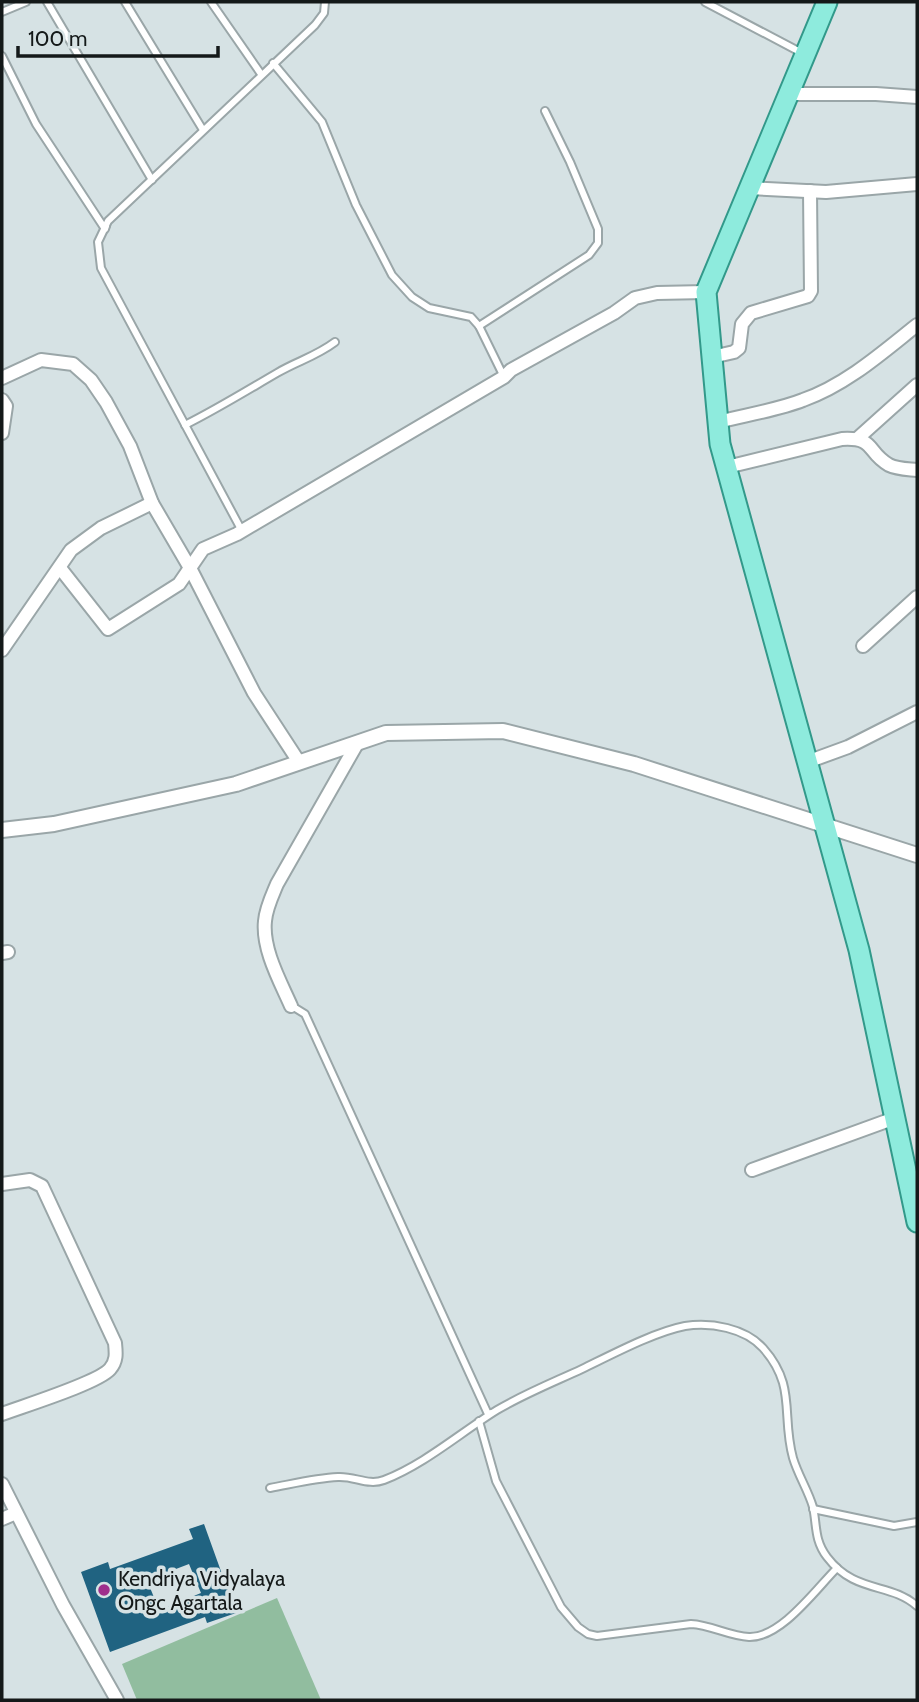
<svg xmlns="http://www.w3.org/2000/svg" width="919" height="1702" viewBox="0 0 919 1702" font-family="Cabin,sans-serif">
  <rect width="100%" height="100%" fill="#d6e2e4"/>
  <!-- green -->
  <polygon fill="#91bd9f" points="277,1598 321,1700 137,1700 122,1664"/>
  <!-- building -->
  <path fill="#206381" fill-rule="evenodd" d="M 204,1524 L 236,1613 L 207,1623 L 205,1617 L 110,1652 L 81,1572 L 108,1562 L 110,1569 L 193,1539 L 189,1529 ZM 189,1564 L 201,1593 L 159,1610 L 147,1580 Z"/>
  <g fill="none" stroke-linecap="round" stroke-linejoin="round">
    <defs>
      <g id="service">
        <polyline points="47,2 152,180"/>
        <polyline points="125,2 203,130"/>
        <polyline points="211,2 261,74"/>
        <polyline points="705,2 802,53"/>
        <polyline points="2,12 26,2"/>
        <polyline points="2,56 36,124 105,229 106,226"/>
        <polyline points="273,63 322,122 356,205 392,275 412,297 429,308 471,317 479,326 504,377"/>
        <polyline points="479,326 589,255 598,243 598,229 570,162 545,111"/>
        <path d="M 185,425 C 217,409 246,391 277,373 C 297,361 315,357 335,342"/>
        <polyline points="242,531 101,268 98,242 108,221 315,25 324,13 325,2"/>
        <polyline points="292,1006 305,1014 488,1414 491,1413"/>
        <path d="M 479,1421 L 496,1481 L 561,1607 L 578,1627 L 588,1634 L 597,1636 L 691,1624 C 711,1625 729,1636 749,1637 C 781,1638 816,1589 837,1568"/>
        <path d="M 270,1488 C 292,1484 315,1478 338,1477 C 355,1476 368,1486 384,1480 C 425,1464 460,1433 497,1410 C 524,1394 554,1382 582,1369 C 611,1355 654,1332 685,1326 C 711,1322 745,1328 763,1348 C 797,1386 781,1415 793,1458 C 798,1475 808,1490 813,1507 C 817,1525 814,1540 827,1557 C 855,1594 890,1582 917,1606"/>
        <polyline points="813,1509 894,1526 917,1522"/>
      </g>
      <g id="minor">
        <polyline points="788,94 876,94 917,97"/>
        <polyline points="749,188 826,192 917,184"/>
        <polyline points="712,357 734,352 739,348 742,324 751,313 808,296 811,291 810,191"/>
        <polyline points="2,378 41,360 73,364 91,380 106,402 130,446 152,503 190,568 254,693 299,762"/>
        <polyline points="2,400 6,406 2,433"/>
        <path d="M 718,422 C 745,415 778,410 803,400 C 846,385 883,352 917,325"/>
        <polyline points="858,438 917,385"/>
        <path d="M 727,467 L 842,439 C 876,437 866,452 889,465 C 897,469 908,469 917,470"/>
        <polyline points="60,568 108,629 179,584 203,549 237,534 504,377 511,370 614,313 635,298 657,293 706,292"/>
        <polyline points="863,646 917,597"/>
        <polyline points="2,650 71,550 101,528 152,503"/>
        <polyline points="807,762 848,747 917,712"/>
        <polyline points="2,953 8,952"/>
        <path d="M 291,1006 C 280,981 262,949 265,921 C 266,908 272,896 277,884 L 358,742"/>
        <polyline points="752,1170 895,1118"/>
        <path d="M 2,1184 L 30,1180 L 42,1186 L 115,1343 C 116,1353 117,1361 110,1369 C 98,1383 23,1406 2,1414"/>
        <polyline points="2,1484 63,1605 117,1700"/>
        <polyline points="2,1519 16,1513"/>
      </g>
      <polyline id="tertiary" points="2,830 54,824 236,784 386,733 503,731 634,764 917,855"/>
      <polyline id="primary" points="827,2 706,292 720,444 859,950 917,1222"/>
    </defs>
    <!-- service casing -->
    <use href="#service" stroke="#9aa6a8" stroke-width="10"/>
    <!-- minor casing -->
    <use href="#minor" stroke="#9aa6a8" stroke-width="16"/>
    <!-- tertiary casing -->
    <use href="#tertiary" stroke="#9aa6a8" stroke-width="18"/>
    <!-- primary casing -->
    <use href="#primary" stroke="#32998a" stroke-width="23"/>
    <!-- service -->
    <use href="#service" stroke="#fff" stroke-width="6"/>
    <!-- minor -->
    <use href="#minor" stroke="#fff" stroke-width="12"/>
    <!-- tertiary -->
    <use href="#tertiary" stroke="#fff" stroke-width="14"/>
    <!-- primary -->
    <use href="#primary" stroke="#8eebdd" stroke-width="19"/>
  </g>
  <!-- markers -->
  <circle fill="#9f2f8c" stroke="#d6e2e4" stroke-width="2.5" cx="104" cy="1590" r="7"/>
  <g text-anchor="middle" dominant-baseline="central" stroke-width="7" stroke-linejoin="round" paint-order="stroke">
    <!-- poi labels -->
    <g font-size="21" fill="#141919" stroke="#d6e2e4" text-anchor="start">
      <text x="118" y="1578">Kendriya Vidyalaya<tspan x="118" dy="24">Ongc Agartala</tspan></text>
    </g>
  </g>
  <!-- border -->
  <rect width="919" height="1702" fill="none" stroke="#141919" stroke-width="7"/>
  <!-- scale -->
  <path d="M18 46v10h200v-10" fill="none" stroke="#141919" stroke-width="3.5"/>
  <text x="28" y="46" font-size="21" fill="#141919" stroke="#d6e2e4" stroke-width="5" paint-order="stroke">100 m</text>
</svg>
